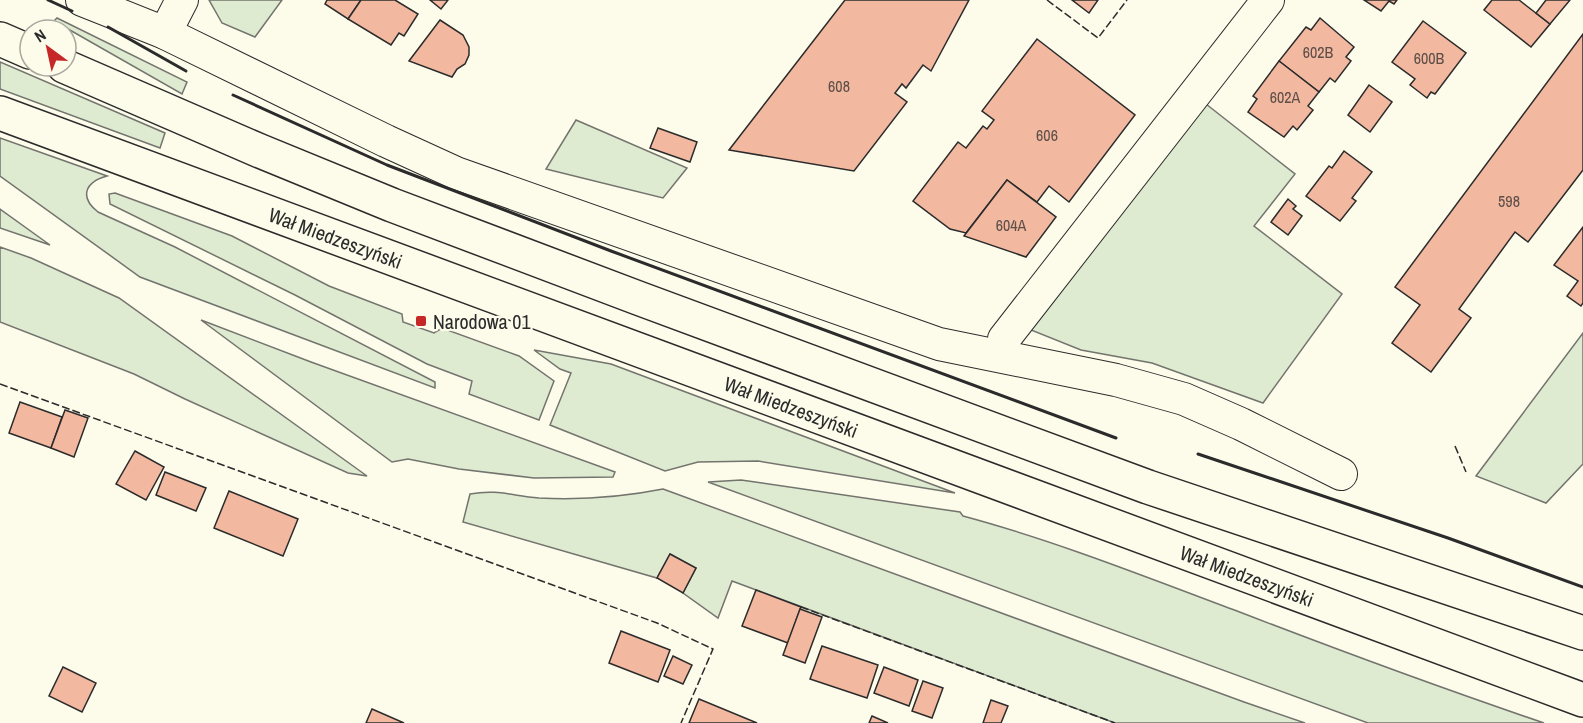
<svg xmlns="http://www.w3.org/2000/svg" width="1583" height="723" viewBox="0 0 1583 723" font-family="'Archivo Narrow',sans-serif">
  <rect width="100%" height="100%" fill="#fdfbea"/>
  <!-- green -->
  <g fill="#deebd1" stroke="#74746e" stroke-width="1.5">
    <polygon points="209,0 282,0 255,37 222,23"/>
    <polygon points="57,18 187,82 182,94 54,21"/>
    <polygon points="0,62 165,133 160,148 0,89"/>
    <polygon points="1206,104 1295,174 1254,226 1342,294 1263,403 1152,363 1081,350 1031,330"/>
    <polygon points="576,120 687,168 663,198 546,169"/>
    <path d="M 0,138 L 107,176 C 85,182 79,197 98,212 L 175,247 L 435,382 L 435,388 L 140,277 L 0,176 Z"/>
    <polygon points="115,193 232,236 329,286 402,314 403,322 434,333 442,328 519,356 554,381 539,420 469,394 472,381 427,364 295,295 110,204 109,194"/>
    <polygon points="0,209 50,245 0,228"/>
    <polygon points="0,247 31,258 119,298 367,476 348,473 185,399 134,374 0,322"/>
    <polygon points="201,320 311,362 615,472 613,477 534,478 459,469 408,459 392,462"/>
    <polygon points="1583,333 1583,464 1581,466 1546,503 1476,476"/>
    <polygon points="534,350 611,364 955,493 758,461 698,462 665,471 550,425 571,373 560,369"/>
    <path d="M 741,480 L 960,512 L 963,516 C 1056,541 1146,577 1237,611 C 1338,650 1441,688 1544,723 L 1368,723 L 708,482 Z"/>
    <path d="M 663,489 L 1244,702 L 1305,723 L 1115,723 L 732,581 L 718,618 L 683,593 L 696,568 L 670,554 L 657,578 L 463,522 L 470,494 C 498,489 512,496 539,498 C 580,500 623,497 663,489 Z"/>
  </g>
  <!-- building -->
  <g fill="#f2b8a0" stroke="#2b2b2b" stroke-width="1.5">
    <polygon points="327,0 361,0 348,19 325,4"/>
    <polygon points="361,0 395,0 418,14 404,36 399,33 391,45 348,19"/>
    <polygon points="430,0 448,0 441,9"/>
    <polygon points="845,0 969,0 931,71 923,65 906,88 902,84 895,93 907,102 854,171 729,150"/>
    <polygon points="1072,0 1098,0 1089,13"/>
    <polygon points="1364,0 1397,0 1394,4 1389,1 1381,11"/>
    <polygon points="1492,0 1519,0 1550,24 1531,47 1484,10"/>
    <polygon points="1546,0 1570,0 1550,24 1536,13"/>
    <polygon points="1320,18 1354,47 1346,57 1351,61 1335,82 1330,78 1319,92 1279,61 1306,27 1311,30"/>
    <polygon points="440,20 463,35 469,47 469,55 465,64 457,69 452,77 409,61"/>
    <polygon points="1423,21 1466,53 1435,94 1431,92 1427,98 1410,85 1415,79 1392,62"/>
    <polygon points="1583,34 1583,170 1528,242 1515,232 1459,309 1471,318 1431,372 1392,343 1420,305 1395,287"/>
    <polygon points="1037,39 1135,115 1069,202 1049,186 1037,202 1007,180 966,233 950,229 913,201 958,142 966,148 983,126 987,129 994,120 982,111"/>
    <polygon points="1279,61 1319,92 1308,106 1313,110 1297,130 1293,126 1284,137 1248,112 1257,99 1253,96"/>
    <polygon points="1369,85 1392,102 1370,132 1348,115"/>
    <polygon points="658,128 697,142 690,162 650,148"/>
    <polygon points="1344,151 1372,172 1352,198 1356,201 1340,221 1306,196 1329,166 1332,168"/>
    <polygon points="1007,180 1056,217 1026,257 964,236"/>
    <polygon points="1288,199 1296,206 1293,209 1302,216 1288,235 1271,222"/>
    <polygon points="1583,227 1583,303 1581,306 1567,296 1578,281 1554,265"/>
    <polygon points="20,402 62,417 51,448 9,433"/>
    <polygon points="65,410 88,418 74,457 51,448"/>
    <polygon points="135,451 164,467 146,500 116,484"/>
    <polygon points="165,472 206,488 196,511 156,495"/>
    <polygon points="229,491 298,519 283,556 214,528"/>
    <polygon points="670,554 696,568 683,593 657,578"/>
    <polygon points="756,590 801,607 788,643 742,626"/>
    <polygon points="800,609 822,617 805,663 783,655"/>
    <polygon points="621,631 670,650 658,682 609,663"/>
    <polygon points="822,646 878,665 867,698 810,679"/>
    <polygon points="673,656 692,665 683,684 664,676"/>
    <polygon points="63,667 96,683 82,712 49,696"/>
    <polygon points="884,667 918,680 909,706 874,693"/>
    <polygon points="923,681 943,688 932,718 912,711"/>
    <polygon points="699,699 757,723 689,723"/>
    <polygon points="991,700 1008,706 1001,723 983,723"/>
    <polygon points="372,709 404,723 366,723"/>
    <polygon points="872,716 888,723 869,723"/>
  </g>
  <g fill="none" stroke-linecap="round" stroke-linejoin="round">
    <defs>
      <g id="minor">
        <polyline points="82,0 165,33 386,141 456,173 939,344 1116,380 1184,399 1241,424 1341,474"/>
        <polyline points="165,33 182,0"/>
        <polyline points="1004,339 1268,0"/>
      </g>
      <g id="secondary">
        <polyline points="0,39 30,52"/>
        <polyline points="64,66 260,151 392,205 638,298 1148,487 1583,633"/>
        <path id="s1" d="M 0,113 L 1583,700"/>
      </g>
    </defs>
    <!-- minor casing -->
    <use href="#minor" stroke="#2b2b2b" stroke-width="34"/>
    <!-- secondary casing -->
    <use href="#secondary" stroke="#2b2b2b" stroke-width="36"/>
    <!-- minor -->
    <use href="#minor" stroke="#fdfbea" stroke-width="32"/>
    <!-- secondary -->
    <use href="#secondary" stroke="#fdfbea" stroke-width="33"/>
    <!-- fence -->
    <g stroke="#2b2b2b" stroke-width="1.5" stroke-dasharray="8 3" stroke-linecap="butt">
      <polyline points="1047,0 1098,38 1127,0"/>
      <polyline points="0,384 657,623 713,649 681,723"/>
      <polyline points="1455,446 1466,472"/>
      <polyline points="801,607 1115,723"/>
    </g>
    <!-- wall -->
    <g stroke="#2b2b2b" stroke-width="3">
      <polyline points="48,0 72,11"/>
      <polyline points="108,27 186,71"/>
      <polyline points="233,95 387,165 611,251 1116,438"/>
      <polyline points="1198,454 1448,538 1583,587"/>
    </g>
  </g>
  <!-- markers -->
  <rect fill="#c62828" stroke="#fdfbea" stroke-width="2" x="415" y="315" width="12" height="12" rx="3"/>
  <g text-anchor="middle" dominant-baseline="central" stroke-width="4.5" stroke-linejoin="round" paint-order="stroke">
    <!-- number labels -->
    <g font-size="16" fill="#5d4e48">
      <text x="1318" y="52">602B</text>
      <text x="1429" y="58">600B</text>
      <text x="839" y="86">608</text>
      <text x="1285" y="97">602A</text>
      <text x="1047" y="135">606</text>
      <text x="1509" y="201">598</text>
      <text x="1011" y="225">604A</text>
    </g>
    <!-- street labels -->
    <g font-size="20" fill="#2b2b2b" stroke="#fdfbea">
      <text stroke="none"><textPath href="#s1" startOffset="358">Wał Miedzeszyński</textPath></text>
      <text stroke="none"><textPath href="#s1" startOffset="844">Wał Miedzeszyński</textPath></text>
      <text stroke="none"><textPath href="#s1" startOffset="1330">Wał Miedzeszyński</textPath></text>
    </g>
    <!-- poi labels -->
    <g font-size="20" fill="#2b2b2b" stroke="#fdfbea" text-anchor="start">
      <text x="433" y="321">Narodowa 01</text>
    </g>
  </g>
  <!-- north arrow -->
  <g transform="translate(48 48) rotate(327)"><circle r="28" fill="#fdfbea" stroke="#a9a89e" stroke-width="1.5"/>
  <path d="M0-4.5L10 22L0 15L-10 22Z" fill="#c62828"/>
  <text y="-9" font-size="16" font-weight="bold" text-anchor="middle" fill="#2b2b2b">N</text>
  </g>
</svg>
